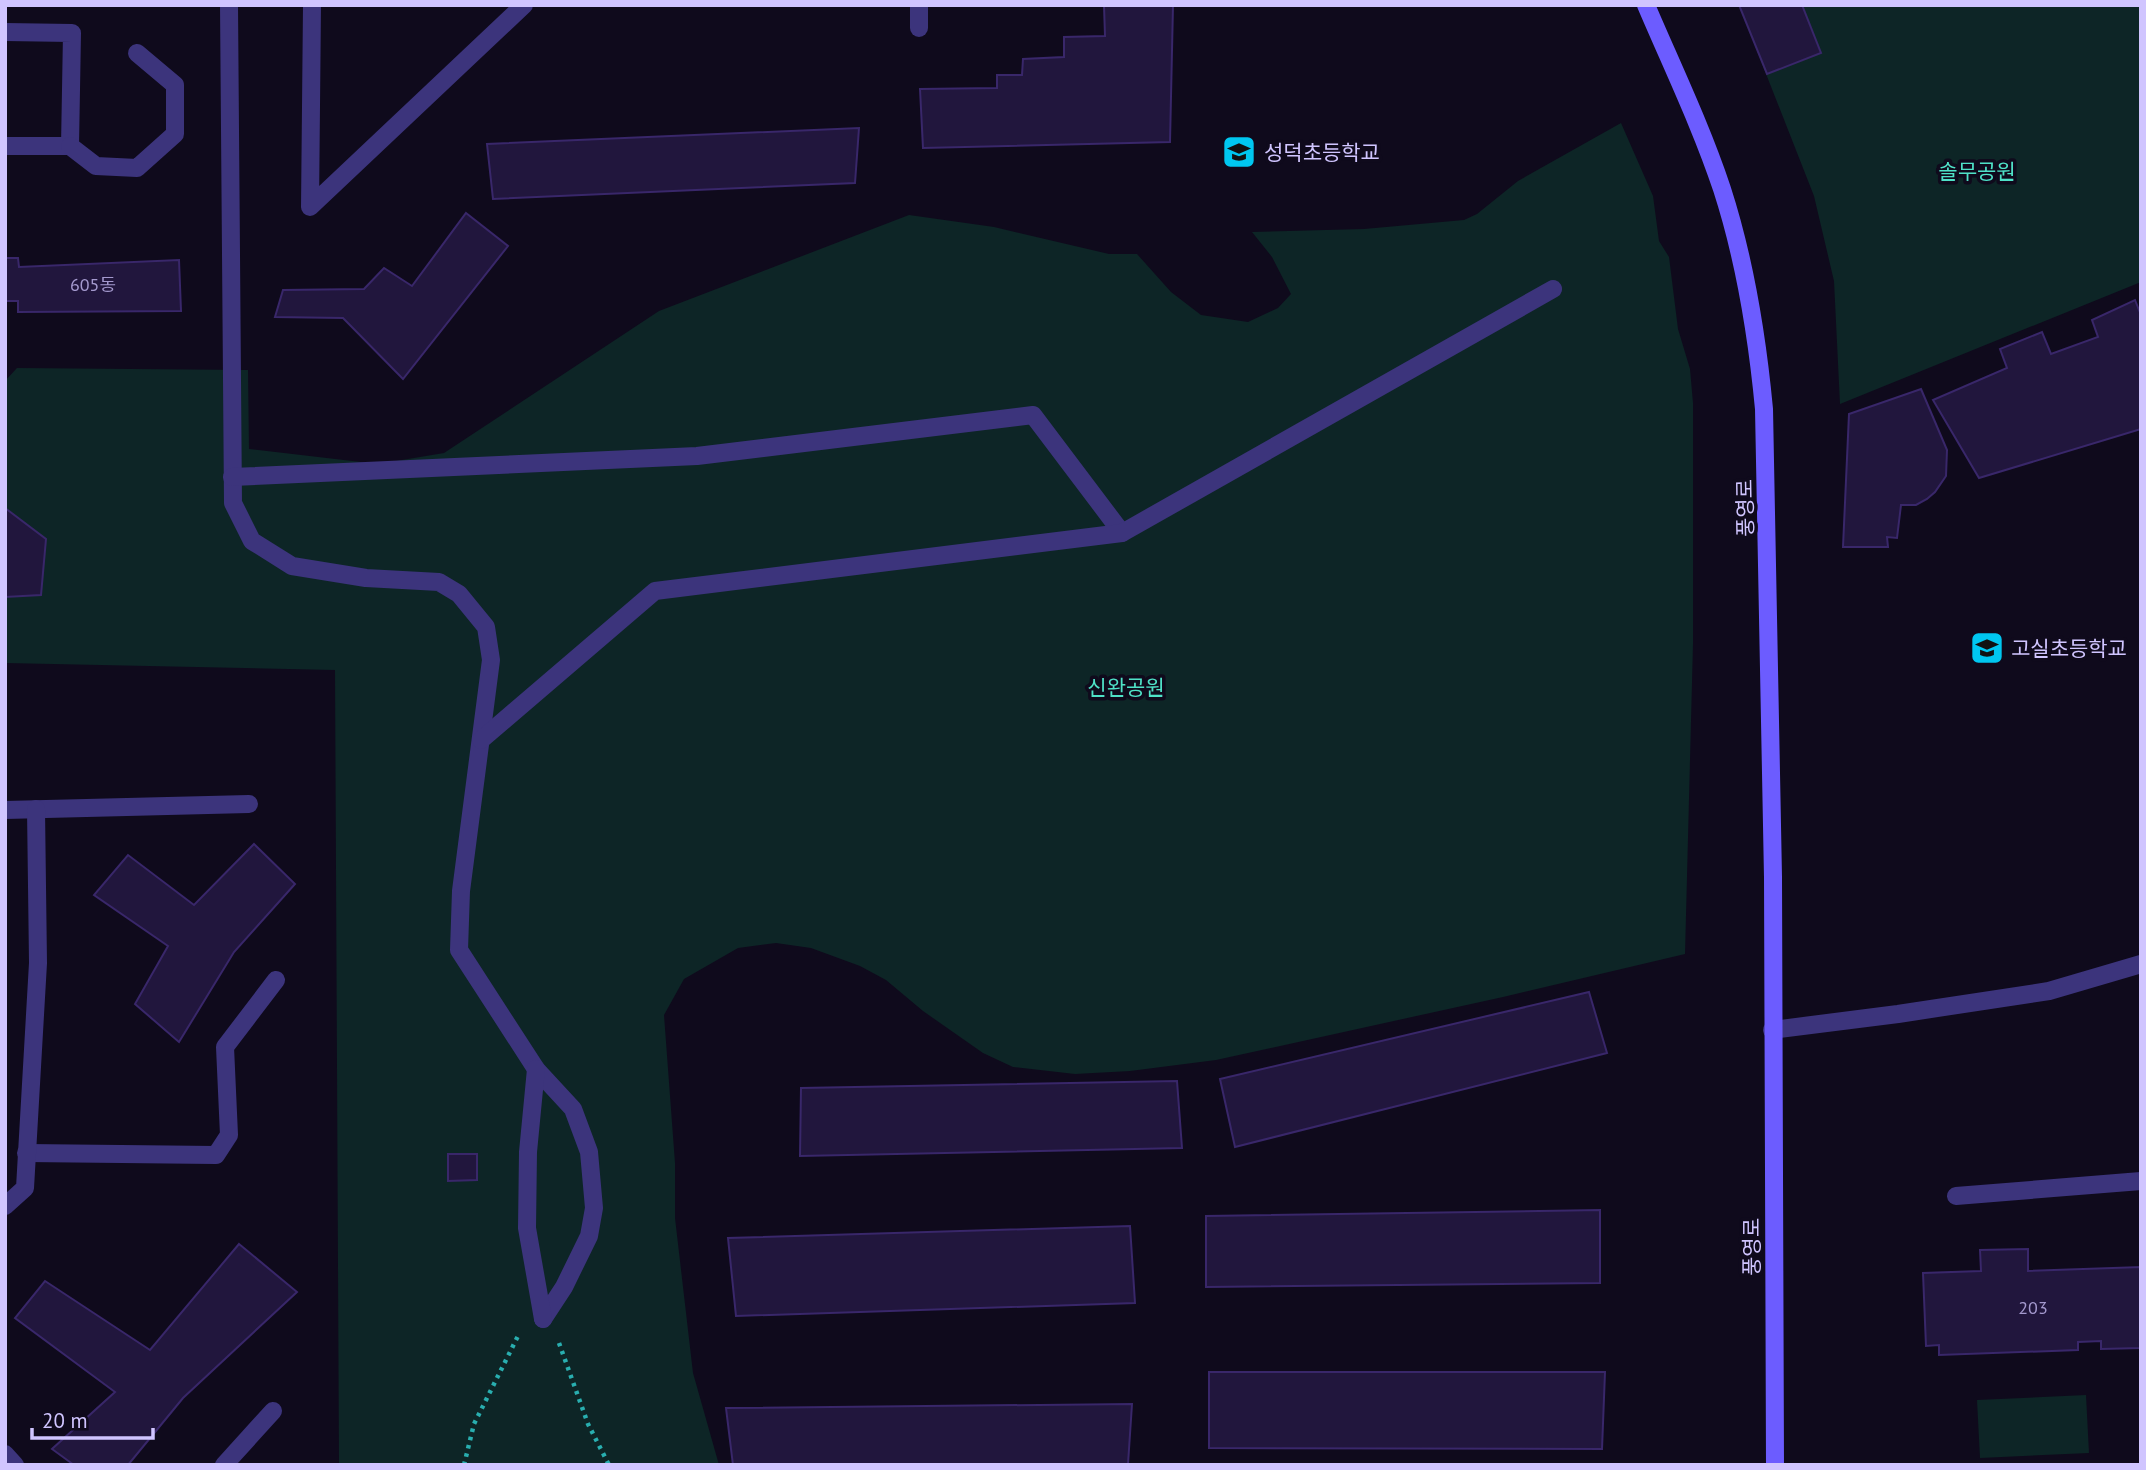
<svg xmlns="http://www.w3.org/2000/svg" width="2146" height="1470" viewBox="0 0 2146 1470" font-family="'PT Sans','Noto Sans KR',sans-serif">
  <rect width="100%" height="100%" fill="#0f0a1c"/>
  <!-- green -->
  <g fill="#0d2526">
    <polygon points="1739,5 2141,5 2141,282 1840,404 1834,281 1814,196"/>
    <polygon points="1621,123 1653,196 1659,241 1669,257 1678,329 1690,369 1693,403 1693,644 1685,954 1503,997 1216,1060 1130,1071 1075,1074 1013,1067 983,1053 923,1011 886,980 860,966 811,948 776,943 738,948 684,979 664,1015 675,1163 675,1218 693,1373 719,1465 339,1465 335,670 5,663 5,381 17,368 248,370 249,449 378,464 444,453 659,311 909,215 994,227 1109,254 1137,254 1171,292 1201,315 1248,322 1278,308 1291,294 1272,257 1252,232 1364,229 1464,220 1477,214 1518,181"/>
    <polygon points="2086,1395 2089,1453 1980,1458 1977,1400"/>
  </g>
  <!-- building -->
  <g fill="#21163d" stroke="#39276a" stroke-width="2">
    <polygon points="1104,5 1173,5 1170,142 923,148 920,89 997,88 997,75 1022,75 1023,59 1064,57 1064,37 1105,36"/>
    <polygon points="1739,5 1802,5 1821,53 1767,74"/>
    <polygon points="859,128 855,183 493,199 487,144"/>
    <polygon points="466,213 508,246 403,379 343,318 275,317 283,290 364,289 384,268 412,286"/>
    <polygon points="5,258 18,258 19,267 179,260 181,311 18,312 18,301 5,301"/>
    <polygon points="2135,300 2141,315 2141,429 1979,478 1933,400 2007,368 2000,349 2042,332 2051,354 2098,337 2092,320"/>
    <polygon points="1921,389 1947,450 1946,476 1935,492 1927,499 1916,505 1901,505 1897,538 1887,537 1888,547 1843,547 1849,414"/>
    <polygon points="5,508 46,539 41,595 5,597"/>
    <polygon points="254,844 295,884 234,952 179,1042 135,1004 168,946 94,895 128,855 194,905"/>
    <polygon points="1589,992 1607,1053 1235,1147 1220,1079"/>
    <polygon points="1177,1081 1182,1148 800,1156 801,1088"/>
    <polygon points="448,1154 477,1154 477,1180 448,1181"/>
    <polygon points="1600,1210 1600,1283 1206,1287 1206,1216"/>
    <polygon points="1130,1226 1135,1303 736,1316 728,1238"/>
    <polygon points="239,1244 297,1292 183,1398 128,1465 74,1465 52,1449 115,1392 15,1318 45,1281 150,1350"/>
    <polygon points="2028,1249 2028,1271 2141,1267 2141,1348 2101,1349 2101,1341 2078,1342 2078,1350 1939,1355 1939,1345 1926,1346 1923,1273 1981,1271 1980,1250"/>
    <polygon points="1209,1372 1605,1372 1602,1449 1209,1448"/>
    <polygon points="1132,1404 1128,1464 1104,1465 733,1465 726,1408"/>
  </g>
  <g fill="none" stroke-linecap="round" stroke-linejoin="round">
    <!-- path -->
    <g stroke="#29aeaf" stroke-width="4.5" stroke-dasharray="3.5 5" stroke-linecap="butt">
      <polyline points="559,1343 588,1424 609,1465"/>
      <polyline points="464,1465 474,1424 519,1334"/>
    </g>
    <!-- lane -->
    <polyline stroke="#3c347c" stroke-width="18" points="919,5 919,28"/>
    <!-- street -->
    <g stroke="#3c347c" stroke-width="18">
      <polyline points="229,5 233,503 252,541 292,566 366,578 439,582 459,594 486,627 491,660 461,891 459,950 536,1069 573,1109 589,1152 594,1208 589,1236 564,1287 543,1319"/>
      <polyline points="312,5 310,207 524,5"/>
      <polyline points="5,32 72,33 70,146 5,146"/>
      <polyline points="70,146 96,166 137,168 175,134 175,85 137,53"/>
      <polyline points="232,477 697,456 1033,415 1122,533"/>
      <polyline points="481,740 655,591 1122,533 1553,289"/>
      <polyline points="5,810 249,804"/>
      <polyline points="1772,1030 1898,1014 2049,991 2141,964"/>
      <polyline points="536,1069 528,1152 527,1228 543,1319"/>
      <polyline points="26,1153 216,1155 229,1135 225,1047 276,980"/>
      <polyline points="1956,1196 2141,1181"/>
      <polyline points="5,1206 25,1188 38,963 36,809"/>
      <polyline points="5,1454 15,1465"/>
      <polyline points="224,1465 273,1411"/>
    </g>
    <!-- secondary -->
    <path stroke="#6c5cff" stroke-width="18" d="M 1646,5 C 1672,66 1701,126 1722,189 C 1745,260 1757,335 1764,409 L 1773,877 L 1775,1465"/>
  </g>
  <!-- icons -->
  <defs>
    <symbol id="school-square" viewBox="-11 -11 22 22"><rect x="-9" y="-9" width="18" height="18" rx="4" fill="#00c7f0" stroke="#0f0a1c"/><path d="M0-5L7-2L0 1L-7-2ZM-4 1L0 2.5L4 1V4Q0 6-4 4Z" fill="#111"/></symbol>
  </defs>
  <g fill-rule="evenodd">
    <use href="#school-square" x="1220" y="133" width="38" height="38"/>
    <use href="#school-square" x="1968" y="629" width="38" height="38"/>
  </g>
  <g text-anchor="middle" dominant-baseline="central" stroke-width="7" stroke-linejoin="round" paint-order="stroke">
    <!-- number labels -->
    <g font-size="18" fill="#a499ce">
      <text x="93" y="284">605동</text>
      <text x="2033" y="1307">203</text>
    </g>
    <!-- poi labels -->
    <g font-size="21" fill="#d0c5ff" stroke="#0f0a1c" text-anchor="start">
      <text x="1264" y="152">성덕초등학교</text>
      <text x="2011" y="648">고실초등학교</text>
    </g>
    <!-- park labels -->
    <g font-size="21" fill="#4fe1c7" stroke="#0f0a1c">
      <text x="1977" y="171">솔무공원</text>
      <text x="1126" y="687">신완공원</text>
    </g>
    <!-- street labels -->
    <g font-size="21" fill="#d0c5ff" stroke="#0f0a1c">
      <text transform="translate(1745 508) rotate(-91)">풍영로</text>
      <text transform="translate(1751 1247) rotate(-90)">풍영로</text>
    </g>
  </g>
  <!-- border -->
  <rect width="2146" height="1470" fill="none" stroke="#d0c5ff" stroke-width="14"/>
  <!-- scale -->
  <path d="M32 1428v10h121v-10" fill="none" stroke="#d0c5ff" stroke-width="3.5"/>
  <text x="42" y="1428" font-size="21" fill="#d0c5ff" stroke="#0f0a1c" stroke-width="5" paint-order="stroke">20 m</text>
</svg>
